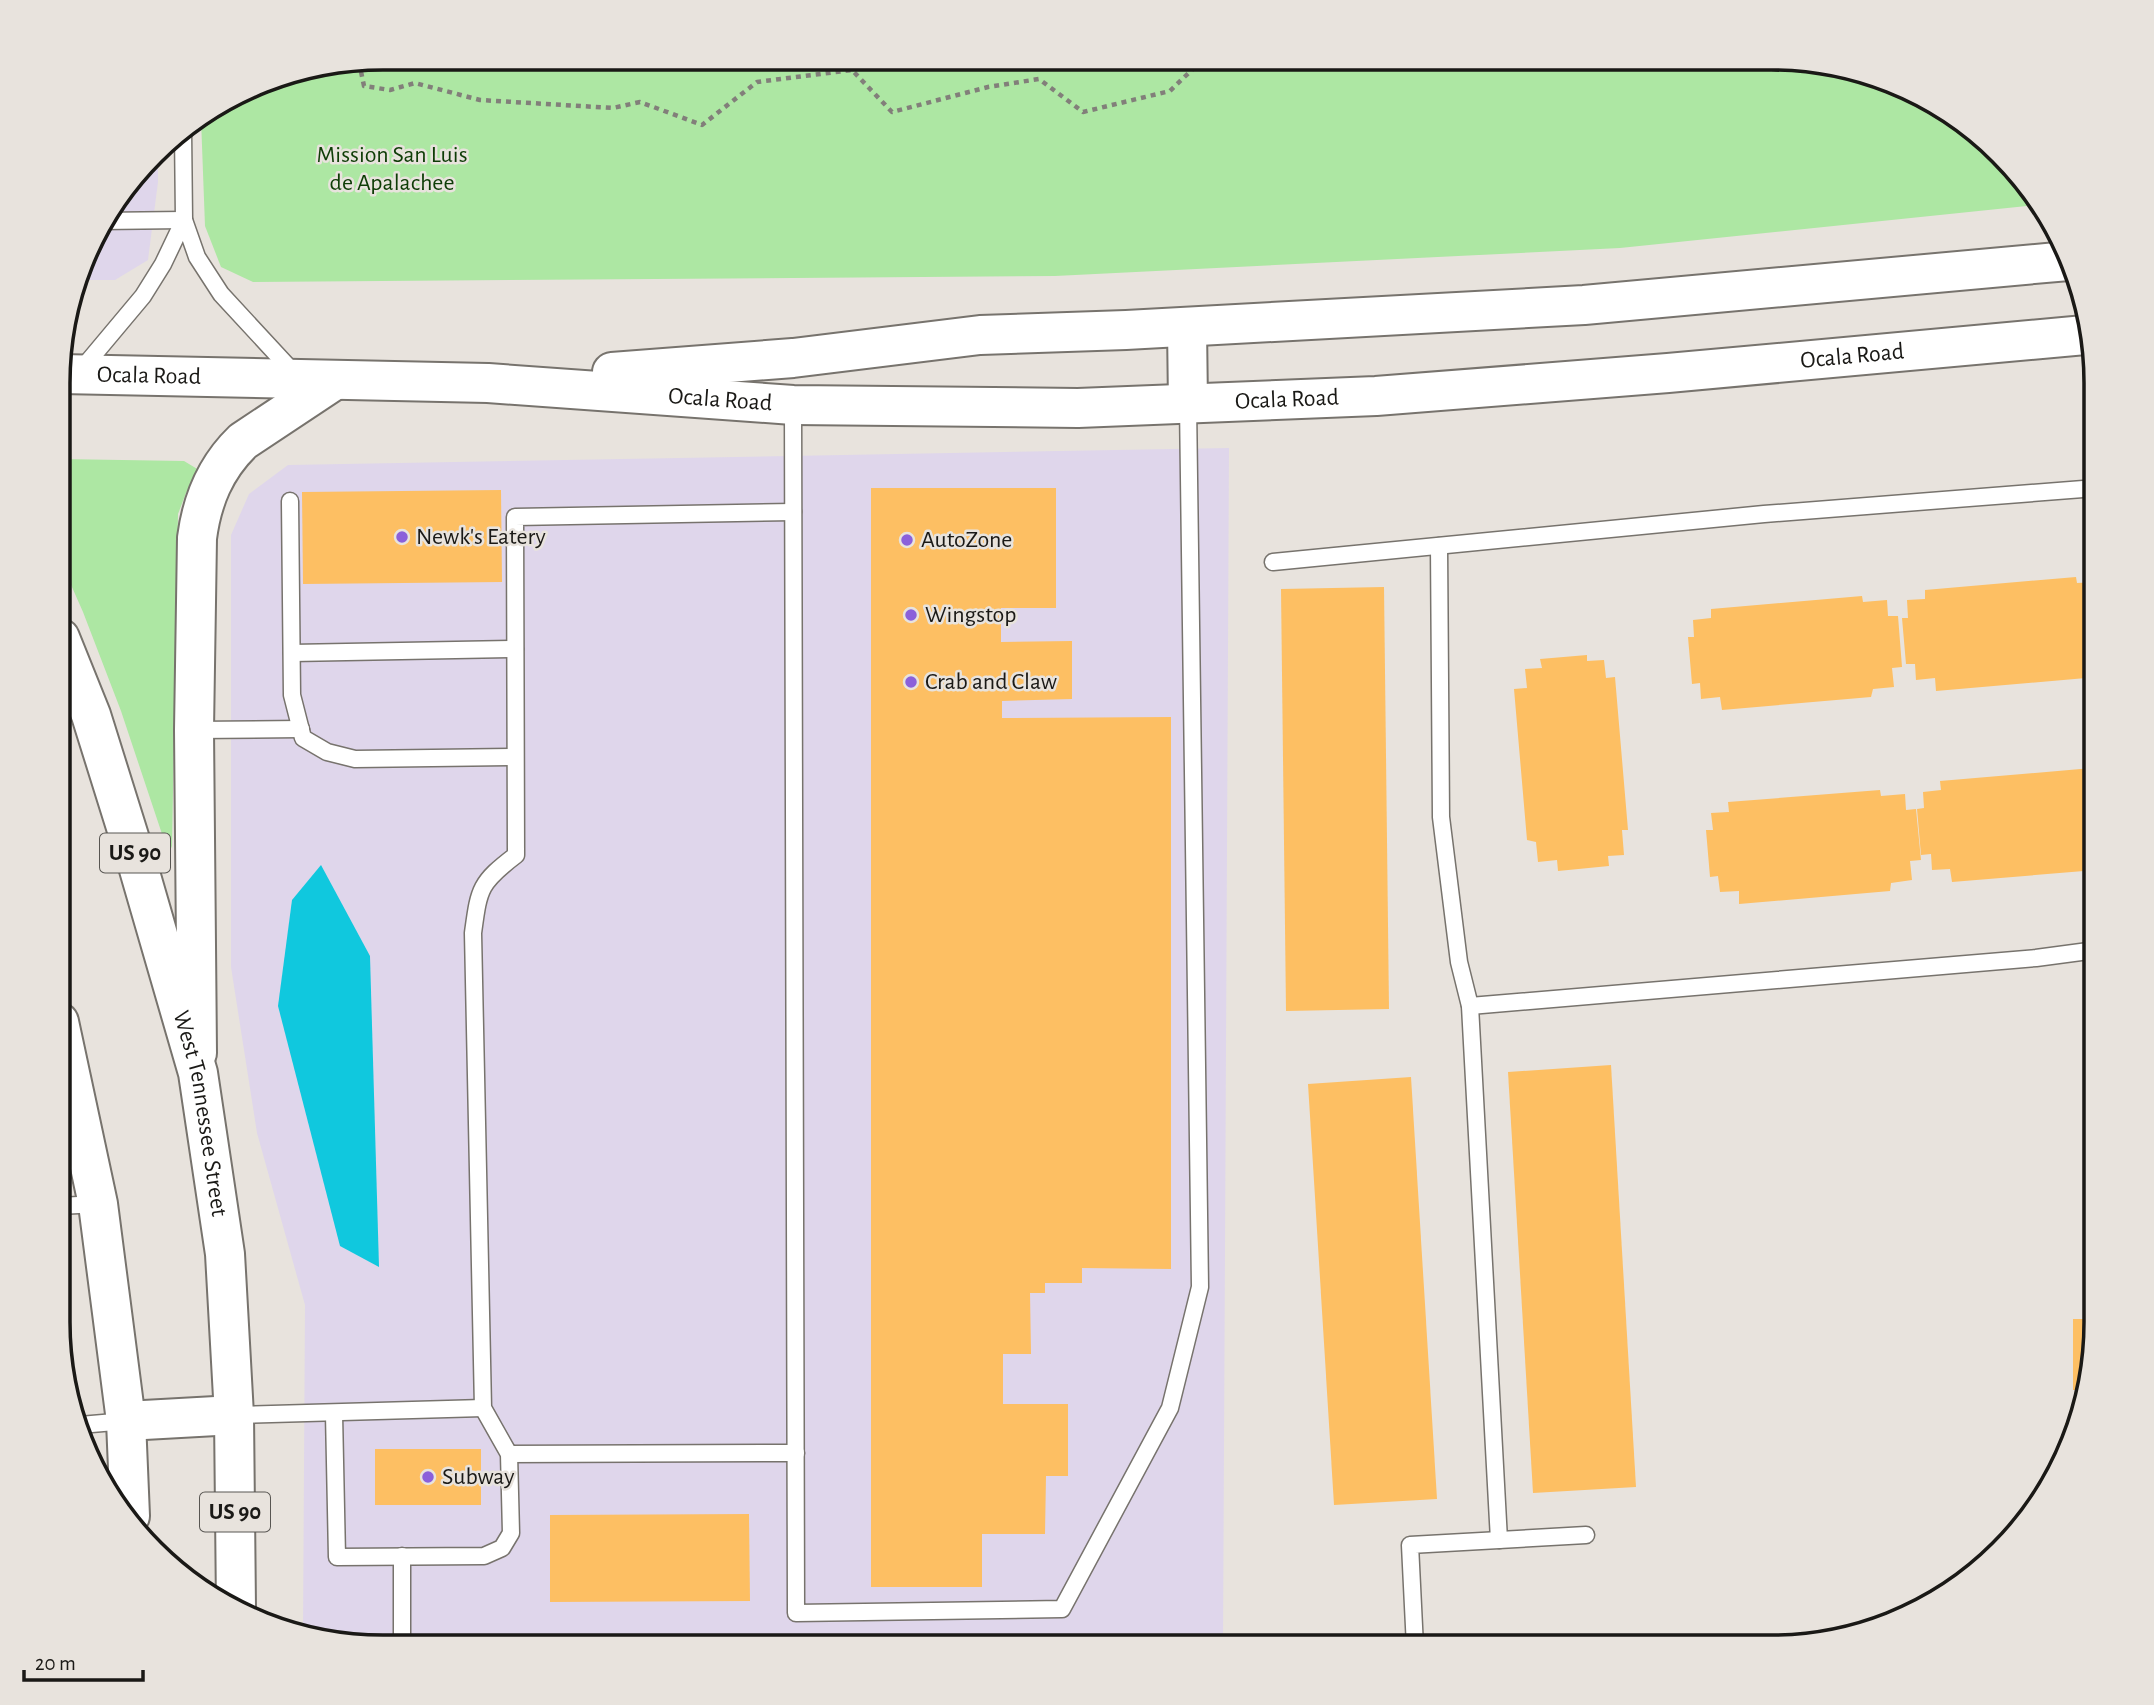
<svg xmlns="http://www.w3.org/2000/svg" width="2154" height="1705" viewBox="0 0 2154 1705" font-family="'Alegreya Sans',sans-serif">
  <rect width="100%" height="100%" fill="#e8e3dd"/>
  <!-- commercial -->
  <g fill="#dfd6eb">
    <polygon points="158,152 158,182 148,260 115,280 81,280 101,221"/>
    <polygon points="1229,448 1223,1647 362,1647 303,1633 305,1305 257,1133 231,967 231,535 249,494 288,465"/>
  </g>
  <!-- green -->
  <g fill="#ade7a3">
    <polygon points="383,58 1792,58 1896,83 1986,139 2037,205 1620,248 1055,276 253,282 221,267 205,226 201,119 278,75"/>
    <polygon points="60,459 184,461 199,470 186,493 178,514 172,846 170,851 166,846 121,711 83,612 60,560"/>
  </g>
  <!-- water -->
  <polygon fill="#10c8de" points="321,865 370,956 379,1267 340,1246 278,1006 292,900"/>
  <!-- building -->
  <g fill="#fdbf63">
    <polygon points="871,488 1056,488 1056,608 1001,608 1001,642 1072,641 1072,699 1002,701 1002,718 1171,717 1171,1269 1082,1268 1082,1283 1045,1283 1045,1293 1030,1293 1031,1354 1003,1354 1003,1404 1068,1404 1068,1476 1046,1476 1045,1534 982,1534 982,1587 871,1587"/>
    <polygon points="501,490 502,582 303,584 302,492"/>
    <polygon points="2076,577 2077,583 2096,582 2096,669 2088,670 2086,678 1936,691 1935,678 1916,680 1915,664 1906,664 1902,618 1908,618 1907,600 1925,599 1925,590"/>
    <polygon points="1384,587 1389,1009 1286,1011 1281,589"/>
    <polygon points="1862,596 1863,602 1887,600 1888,616 1898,616 1902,667 1892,668 1894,687 1873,689 1871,697 1722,710 1720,697 1701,699 1700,683 1692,684 1688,637 1694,637 1693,620 1711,618 1711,609"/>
    <polygon points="1587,655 1587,661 1604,660 1606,678 1615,677 1628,830 1622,830 1624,855 1608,856 1609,866 1558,871 1557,860 1538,862 1536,842 1527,840 1514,689 1527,688 1525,669 1542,668 1540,659"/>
    <polygon points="2092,768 2093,774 2096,774 2096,870 1952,882 1950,869 1932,870 1931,854 1921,855 1917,809 1924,808 1923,792 1941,790 1940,781"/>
    <polygon points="1880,790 1881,796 1905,794 1906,810 1916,809 1921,860 1910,861 1912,880 1891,883 1890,891 1739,904 1739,891 1720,892 1718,876 1710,877 1706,830 1713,830 1711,813 1729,812 1728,802"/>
    <polygon points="1611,1065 1636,1487 1533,1493 1508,1072"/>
    <polygon points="1411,1077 1437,1499 1334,1505 1308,1084"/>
    <polygon points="2073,1319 2096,1319 2096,1344 2085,1390 2073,1390"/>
    <polygon points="2065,1423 2077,1423 2071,1447 2065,1457"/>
    <rect x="375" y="1449" width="106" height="56"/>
    <polygon points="749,1514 750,1601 550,1602 550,1515"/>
  </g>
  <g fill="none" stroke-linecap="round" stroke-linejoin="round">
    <defs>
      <g id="service">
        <polyline points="183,130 184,220 197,257 221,294 294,373"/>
        <polyline points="101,221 184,220"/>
        <polyline points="81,370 143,296 163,264 184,220"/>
        <polyline points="793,405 796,1613 1062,1609 1170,1408 1200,1287 1188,404"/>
        <polyline points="290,501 292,695 303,738 327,752 355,759 515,757"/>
        <polyline points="1439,546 1441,817 1459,962 1470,1006 1499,1540"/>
        <polyline points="1273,562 1764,514 2096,488"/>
        <polyline points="292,653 515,649"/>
        <polyline points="194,730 301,729"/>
        <polyline points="1470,1006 2036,958 2096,950"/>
        <polyline points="59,1206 98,1204"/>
        <path d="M 334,1414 L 337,1557 L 484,1556 L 502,1548 L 511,1533 L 509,1454 L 483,1408 L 473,933 C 479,889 479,883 516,855 L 515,517 L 793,512"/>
        <polyline points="234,1415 483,1408"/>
        <polyline points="80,1425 126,1421"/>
        <polyline points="509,1454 796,1453"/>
        <polyline points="402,1556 402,1647"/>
        <polyline points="1415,1647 1410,1545 1586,1535"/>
      </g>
      <g id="secondary">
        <polyline points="1187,327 1188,404"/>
        <polyline points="612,372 793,358 980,335 1126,330 1584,305 2068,261"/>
        <path id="s1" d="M 61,374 L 488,383 L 793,405 L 1078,408 L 1376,396 L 1668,373 L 2085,335"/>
        <path d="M 197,1053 L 194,730 L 197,538 C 202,500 215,468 243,441 L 335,380"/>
      </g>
      <g id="primary">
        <path id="s2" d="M 60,638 L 91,715 L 136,859 L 198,1073 L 225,1254 L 234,1415 L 236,1608"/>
        <polyline points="59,1022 98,1204 126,1421 130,1516"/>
        <polyline points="126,1421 234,1415"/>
      </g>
    </defs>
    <!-- service casing -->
    <use href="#service" stroke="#77736d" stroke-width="19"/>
    <!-- secondary casing -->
    <use href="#secondary" stroke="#77736d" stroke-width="42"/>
    <!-- primary casing -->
    <use href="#primary" stroke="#77736d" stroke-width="42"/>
    <!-- path -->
    <polyline stroke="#827f7a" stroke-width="4.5" stroke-dasharray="5 5" stroke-linecap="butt" points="359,62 364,86 390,90 415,83 480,100 613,108 640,102 702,125 757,82 852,70 892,112 988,87 1039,79 1083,112 1170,91 1204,58"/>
    <!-- service -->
    <use href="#service" stroke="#fff" stroke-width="16"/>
    <!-- secondary -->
    <use href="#secondary" stroke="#fff" stroke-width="38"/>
    <!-- primary -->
    <use href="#primary" stroke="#fff" stroke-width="38"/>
  </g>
  <!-- markers -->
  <g fill="#8b60da" stroke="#e8e3dd" stroke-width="2.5">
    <circle cx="402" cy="537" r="7"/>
    <circle cx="907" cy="540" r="7"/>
    <circle cx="911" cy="615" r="7"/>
    <circle cx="911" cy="682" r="7"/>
    <circle cx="428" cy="1477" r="7"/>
  </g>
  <g text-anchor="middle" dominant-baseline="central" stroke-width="5" stroke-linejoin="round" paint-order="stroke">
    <!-- shield labels -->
    <g fill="#e8e3dd" stroke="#585652" stroke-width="2">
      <rect x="100" y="833.5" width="70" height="39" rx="5"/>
      <rect x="200" y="1492.5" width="70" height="39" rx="5"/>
    </g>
    <g font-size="23" font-weight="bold" fill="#1a1916">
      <text x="135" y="853">US 90</text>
      <text x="235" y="1512">US 90</text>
    </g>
    <!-- park labels -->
    <g font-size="24" fill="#0e3d06" stroke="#e8e3dd">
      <text x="392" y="155">Mission San Luis<tspan x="392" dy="28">de Apalachee</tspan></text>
    </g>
    <!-- street labels -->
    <g font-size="24" fill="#1a1916" stroke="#e8e3dd">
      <text stroke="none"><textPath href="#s1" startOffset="1794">Ocala Road</textPath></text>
      <text stroke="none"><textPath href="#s1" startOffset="88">Ocala Road</textPath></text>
      <text stroke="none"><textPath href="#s1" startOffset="660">Ocala Road</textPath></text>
      <text stroke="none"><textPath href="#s1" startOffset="1227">Ocala Road</textPath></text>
      <text stroke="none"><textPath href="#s2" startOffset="497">West Tennessee Street</textPath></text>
    </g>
    <!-- poi labels -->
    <g font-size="24" fill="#1a1916" stroke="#e8e3dd" text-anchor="start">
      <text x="416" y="537">Newk's Eatery</text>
      <text x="921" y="540">AutoZone</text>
      <text x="925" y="615">Wingstop</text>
      <text x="925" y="682">Crab and Claw</text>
      <text x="442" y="1477">Subway</text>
    </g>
  </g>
  <!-- crop -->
  <path d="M0 0H2154V1705H0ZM383 70H1771A313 313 0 0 1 2084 383V1322A313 313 0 0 1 1771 1635H383A313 313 0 0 1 70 1322V383A313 313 0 0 1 383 70Z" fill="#e8e3dd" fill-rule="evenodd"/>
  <path fill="none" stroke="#1a1916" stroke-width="3.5" d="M383 70H1771A313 313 0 0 1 2084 383V1322A313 313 0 0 1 1771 1635H383A313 313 0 0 1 70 1322V383A313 313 0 0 1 383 70Z"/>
  <!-- scale -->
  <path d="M24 1670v10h119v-10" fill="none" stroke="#1a1916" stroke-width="3.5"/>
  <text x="35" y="1670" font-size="21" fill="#1a1916" stroke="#e8e3dd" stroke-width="5" paint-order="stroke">20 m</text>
</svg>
